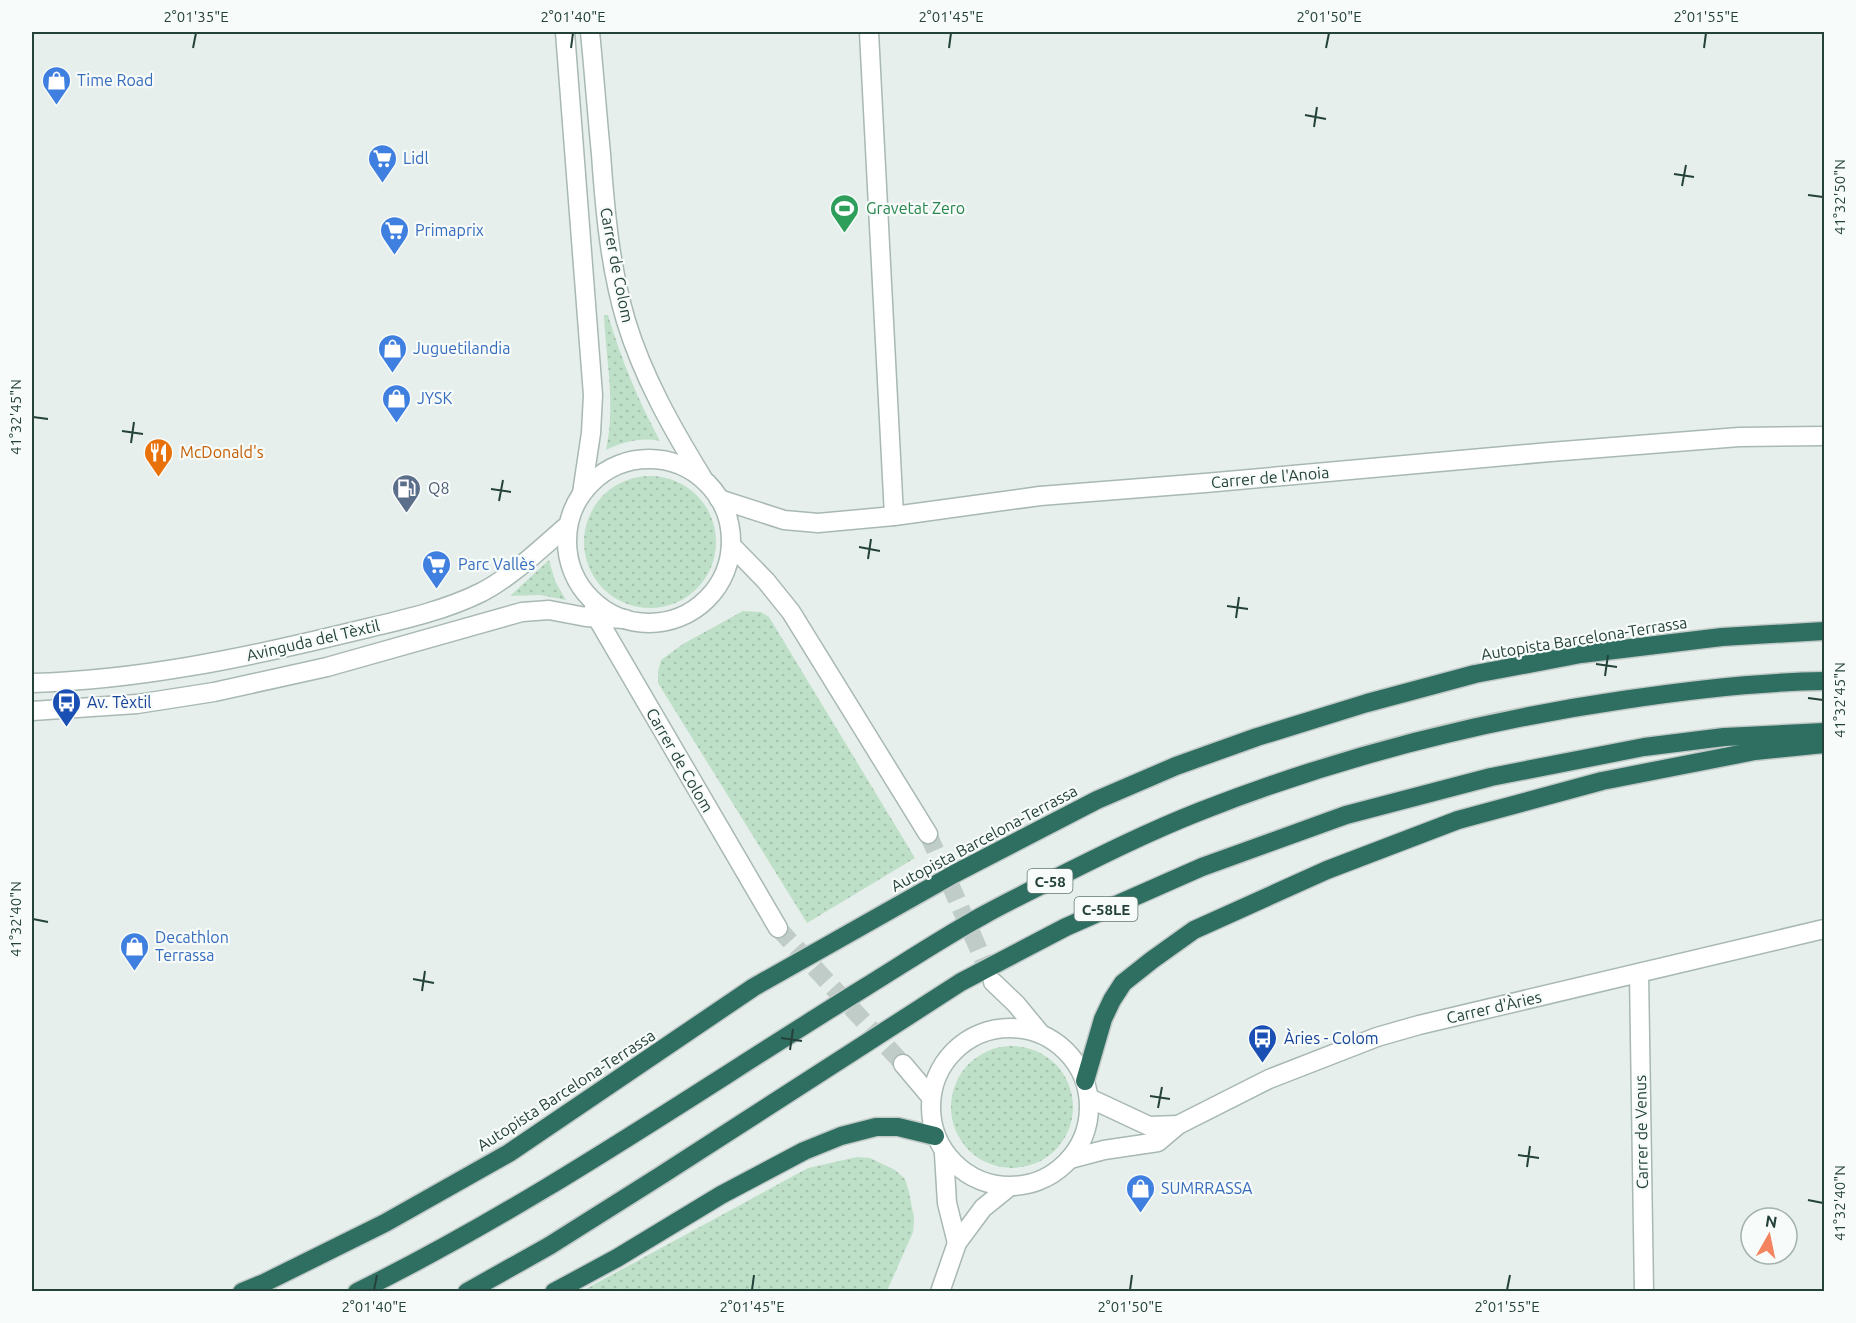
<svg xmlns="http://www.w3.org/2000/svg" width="1856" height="1323" viewBox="0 0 1856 1323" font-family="Ubuntu,sans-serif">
  <defs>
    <pattern id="grass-dots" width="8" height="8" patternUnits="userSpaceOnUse" patternTransform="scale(1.5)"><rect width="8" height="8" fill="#bfe0c8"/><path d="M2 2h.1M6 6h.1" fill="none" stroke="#a4c1ad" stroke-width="1.8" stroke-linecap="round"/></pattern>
  </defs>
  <rect width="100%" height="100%" fill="#e6efeb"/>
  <!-- grass -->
  <g fill="url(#grass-dots)">
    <path d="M 604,315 L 608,315 C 621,359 638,400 660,441 C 642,437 622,442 606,450 C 616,405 606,360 604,315 Z"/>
    <circle cx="650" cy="542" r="66"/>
    <polygon points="549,560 555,581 566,600 540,595 510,596"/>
    <polygon points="743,611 761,612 769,617 915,858 807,923 658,683 658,672 661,660 683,644"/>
    <circle cx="1012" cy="1107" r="61"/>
    <polygon points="857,1157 870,1158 895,1170 905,1179 909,1192 914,1218 913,1232 887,1291 582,1291 808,1168"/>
  </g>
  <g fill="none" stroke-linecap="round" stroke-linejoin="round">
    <!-- street-tunnel -->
    <g stroke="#bfccc8" stroke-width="18" stroke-dasharray="18 9" stroke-linecap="butt">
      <polyline points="928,834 993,982"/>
      <polyline points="778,928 903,1064"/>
    </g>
    <defs>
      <g id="street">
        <polyline points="565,32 593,395 591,433 582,493"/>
        <path d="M 590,32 C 594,72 597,113 601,154 C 605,211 610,267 626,321 C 643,377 672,428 702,477"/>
        <polyline points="869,32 894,516"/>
        <circle cx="649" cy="541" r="82"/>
        <polyline points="719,499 784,520 818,523 894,516 1040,496 1205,483 1550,452 1739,437 1824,436"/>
        <polyline points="731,545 766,581 791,612 928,834"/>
        <polyline points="593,611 778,928"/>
        <path d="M 32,683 C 138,680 244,658 347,633 C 392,622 440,613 482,592 C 514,575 541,548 568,525"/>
        <polyline points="32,711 137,704 214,692 327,667 522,612 549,610 586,617 625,619"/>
        <polyline points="1639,973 1644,1292"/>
        <polyline points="993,982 1016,1004 1040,1033"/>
        <circle cx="1010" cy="1107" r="79"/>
        <polyline points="903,1064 930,1096"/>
        <polyline points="1089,1098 1149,1126 1178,1125"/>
        <polyline points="944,1154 947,1203 957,1243"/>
        <polyline points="1070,1159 1104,1150 1158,1142 1178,1125 1269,1079 1377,1037 1419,1025 1824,929"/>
        <polyline points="940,1292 957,1243 983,1208 1009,1187"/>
      </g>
      <g id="highway">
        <polyline points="1085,1081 1103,1019 1112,1000 1123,983 1152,960 1194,930 1327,870 1458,820 1602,781 1755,751 1824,744"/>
        <polyline points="242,1292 264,1283 385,1223 509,1153 754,987 954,874 1097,800 1176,766 1257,737 1367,703 1475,674 1581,654 1722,637 1824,631"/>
        <path d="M 357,1292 C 534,1205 697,1091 864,988 C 903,964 942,938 982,916 C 1005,903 1030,891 1054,879 C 1102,855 1150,831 1201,811 C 1336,758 1479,721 1623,700 C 1689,690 1757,682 1824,681"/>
        <polyline points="467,1292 549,1246 660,1176 961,982 1066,927 1202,867 1346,815 1491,777 1644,747 1724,737 1824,732"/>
        <polyline points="554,1292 617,1258 721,1195 804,1151 841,1136 876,1127 898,1127 935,1136"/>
      </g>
    </defs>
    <!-- street casing -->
    <use href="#street" stroke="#a8b8b2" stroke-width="21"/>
    <!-- highway casing -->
    <use href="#highway" stroke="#c2cac8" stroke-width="21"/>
    <!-- street -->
    <use href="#street" stroke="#fff" stroke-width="18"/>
    <!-- highway -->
    <use href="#highway" stroke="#2f6f62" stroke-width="18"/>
  </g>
  <!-- ticks -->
  <path fill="none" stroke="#24423a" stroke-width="2" d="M 193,48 L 196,33M 571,48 L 573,33M 949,48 L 951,33M 1326,48 L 1329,33M 1704,48 L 1706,33M 1305,115 L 1326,119M 1314,127 L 1317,107M 1674,174 L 1694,177M 1682,186 L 1686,165M 1808,195 L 1823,197M 33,417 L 48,419M 122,431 L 143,434M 131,443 L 134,422M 491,489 L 511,492M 499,501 L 503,480M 859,547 L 880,551M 868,559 L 871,539M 1227,606 L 1248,609M 1236,618 L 1239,597M 1596,664 L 1617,667M 1605,676 L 1608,655M 1808,698 L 1823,700M 33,919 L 48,922M 413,979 L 434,983M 422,991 L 425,971M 781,1038 L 802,1041M 790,1050 L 793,1029M 1150,1096 L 1170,1099M 1158,1108 L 1162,1087M 1518,1155 L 1539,1158M 1527,1167 L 1530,1146M 1808,1200 L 1823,1203M 374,1290 L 377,1275M 752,1290 L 754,1275M 1130,1290 L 1132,1275M 1507,1290 L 1510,1275"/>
  <!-- icons -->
  <defs>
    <symbol id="shop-pin" viewBox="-11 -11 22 30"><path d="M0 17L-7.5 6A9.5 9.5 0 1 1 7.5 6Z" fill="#3f7fe0" stroke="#f7fbf9"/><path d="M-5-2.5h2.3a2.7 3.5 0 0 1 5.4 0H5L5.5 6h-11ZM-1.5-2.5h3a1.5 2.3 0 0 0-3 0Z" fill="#fff"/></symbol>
    <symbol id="supermarket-pin" viewBox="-11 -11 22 30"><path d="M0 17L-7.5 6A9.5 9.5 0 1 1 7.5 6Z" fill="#3f7fe0" stroke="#f7fbf9"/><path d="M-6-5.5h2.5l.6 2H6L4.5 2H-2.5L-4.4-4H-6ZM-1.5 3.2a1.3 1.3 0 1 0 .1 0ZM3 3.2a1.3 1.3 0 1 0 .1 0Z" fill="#fff"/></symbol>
    <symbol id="stadium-pin" viewBox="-11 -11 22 30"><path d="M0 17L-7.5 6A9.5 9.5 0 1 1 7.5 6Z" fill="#2e9e5b" stroke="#f7fbf9"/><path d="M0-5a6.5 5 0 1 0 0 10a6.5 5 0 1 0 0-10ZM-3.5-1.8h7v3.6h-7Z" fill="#fff"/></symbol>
    <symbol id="restaurant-pin" viewBox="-11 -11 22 30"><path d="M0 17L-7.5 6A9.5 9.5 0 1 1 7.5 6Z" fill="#e8710a" stroke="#f7fbf9"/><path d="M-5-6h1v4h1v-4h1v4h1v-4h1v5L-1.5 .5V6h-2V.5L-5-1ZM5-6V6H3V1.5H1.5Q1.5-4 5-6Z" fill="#fff"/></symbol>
    <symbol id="fuel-pin" viewBox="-11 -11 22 30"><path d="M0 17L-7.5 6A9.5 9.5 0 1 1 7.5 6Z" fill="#5c6f8a" stroke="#f7fbf9"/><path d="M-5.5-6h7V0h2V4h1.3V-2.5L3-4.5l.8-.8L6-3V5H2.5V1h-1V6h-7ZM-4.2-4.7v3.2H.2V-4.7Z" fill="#fff"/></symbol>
    <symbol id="bus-pin" viewBox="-11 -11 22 30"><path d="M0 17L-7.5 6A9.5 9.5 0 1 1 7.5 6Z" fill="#1a4fb4" stroke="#f7fbf9"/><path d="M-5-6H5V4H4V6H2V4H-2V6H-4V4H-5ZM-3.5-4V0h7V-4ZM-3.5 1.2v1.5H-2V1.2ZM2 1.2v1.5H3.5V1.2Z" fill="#fff"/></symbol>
  </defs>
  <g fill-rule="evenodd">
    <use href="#shop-pin" x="40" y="64" width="33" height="45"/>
    <use href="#supermarket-pin" x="366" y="142" width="33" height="45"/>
    <use href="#stadium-pin" x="828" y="192" width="33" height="45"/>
    <use href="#supermarket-pin" x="378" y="214" width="33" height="45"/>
    <use href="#shop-pin" x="376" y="332" width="33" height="45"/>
    <use href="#shop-pin" x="380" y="382" width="33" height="45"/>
    <use href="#restaurant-pin" x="142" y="436" width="33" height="45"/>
    <use href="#fuel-pin" x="390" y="472" width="33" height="45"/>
    <use href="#supermarket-pin" x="420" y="548" width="33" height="45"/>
    <use href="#bus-pin" x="50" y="686" width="33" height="45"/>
    <use href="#shop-pin" x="118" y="930" width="33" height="45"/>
    <use href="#bus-pin" x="1246" y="1022" width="33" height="45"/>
    <use href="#shop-pin" x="1124" y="1172" width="33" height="45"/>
  </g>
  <g text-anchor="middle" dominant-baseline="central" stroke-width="4.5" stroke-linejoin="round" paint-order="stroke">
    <!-- shield labels -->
    <g fill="#f7fbf9" stroke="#637a73" stroke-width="1.5">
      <rect x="1027.5" y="869" width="45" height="24" rx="4.5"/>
      <rect x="1074.5" y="897" width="63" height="24" rx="4.5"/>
    </g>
    <g font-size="15" font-weight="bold" fill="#24423a">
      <text x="1050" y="881">C-58</text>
      <text x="1106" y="909">C-58LE</text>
    </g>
    <!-- shop labels -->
    <g font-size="16" fill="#366cbe" stroke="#f7fbf9" text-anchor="start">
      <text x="77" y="80">Time Road</text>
      <text x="403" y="158">Lidl</text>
      <text x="415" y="230">Primaprix</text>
      <text x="413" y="348">Juguetilandia</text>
      <text x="417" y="398">JYSK</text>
      <text x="458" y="564">Parc Vallès</text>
      <text x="155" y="937">Decathlon<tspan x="155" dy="18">Terrassa</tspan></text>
      <text x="1161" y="1188">SUMRRASSA</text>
    </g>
    <!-- leisure labels -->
    <g font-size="16" fill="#27864d" stroke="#f7fbf9" text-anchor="start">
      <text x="866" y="208">Gravetat Zero</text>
    </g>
    <!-- street labels -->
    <g font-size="16" fill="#24423a" stroke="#f7fbf9">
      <text transform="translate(617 265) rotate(79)">Carrer de Colom</text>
      <text transform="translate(1270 477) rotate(-5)">Carrer de l'Anoia</text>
      <text transform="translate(1584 638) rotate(-9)">Autopista Barcelona-Terrassa</text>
      <text transform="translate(313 640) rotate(-13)">Avinguda del Tèxtil</text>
      <text transform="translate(680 760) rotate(60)">Carrer de Colom</text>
      <text transform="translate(984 838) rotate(-28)">Autopista Barcelona-Terrassa</text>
      <text transform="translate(1494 1007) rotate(-13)">Carrer d'Àries</text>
      <text transform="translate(566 1090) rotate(-33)">Autopista Barcelona-Terrassa</text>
      <text transform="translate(1641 1132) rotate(-91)">Carrer de Venus</text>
    </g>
    <!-- food labels -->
    <g font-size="16" fill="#c56008" stroke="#f7fbf9" text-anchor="start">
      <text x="180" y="452">McDonald's</text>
    </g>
    <!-- service labels -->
    <g font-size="16" fill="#4e5e75" stroke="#f7fbf9" text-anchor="start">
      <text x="428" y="488">Q8</text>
    </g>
    <!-- transit labels -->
    <g font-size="16" fill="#164399" stroke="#f7fbf9" text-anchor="start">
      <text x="87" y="702">Av. Tèxtil</text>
      <text x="1284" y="1038">Àries - Colom</text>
    </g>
  </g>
  <!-- border -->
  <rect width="1856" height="1323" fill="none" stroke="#f7fbf9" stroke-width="66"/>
  <!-- north arrow -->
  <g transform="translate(1769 1236) rotate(9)"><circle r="28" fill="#f7fbf9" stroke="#a3b1ad" stroke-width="1.5"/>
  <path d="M0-4.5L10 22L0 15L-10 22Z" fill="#f4845f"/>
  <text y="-9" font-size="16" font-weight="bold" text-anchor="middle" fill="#24423a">N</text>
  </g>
  <rect x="33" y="33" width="1790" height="1257" fill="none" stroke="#24423a" stroke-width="2"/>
  <g font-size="15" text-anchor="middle" fill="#24423a">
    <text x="196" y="22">2°01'35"E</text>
    <text x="573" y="22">2°01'40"E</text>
    <text x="951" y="22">2°01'45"E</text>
    <text x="1329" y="22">2°01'50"E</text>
    <text x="1706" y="22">2°01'55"E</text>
    <text transform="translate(1840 197) rotate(-90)" y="5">41°32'50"N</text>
    <text transform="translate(16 417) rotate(-90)" y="5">41°32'45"N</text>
    <text transform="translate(1840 700) rotate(-90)" y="5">41°32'45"N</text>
    <text transform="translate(16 919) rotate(-90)" y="5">41°32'40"N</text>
    <text transform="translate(1840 1203) rotate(-90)" y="5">41°32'40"N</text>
    <text x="374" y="1312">2°01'40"E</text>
    <text x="752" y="1312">2°01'45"E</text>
    <text x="1130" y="1312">2°01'50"E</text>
    <text x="1507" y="1312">2°01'55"E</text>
  </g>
</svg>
